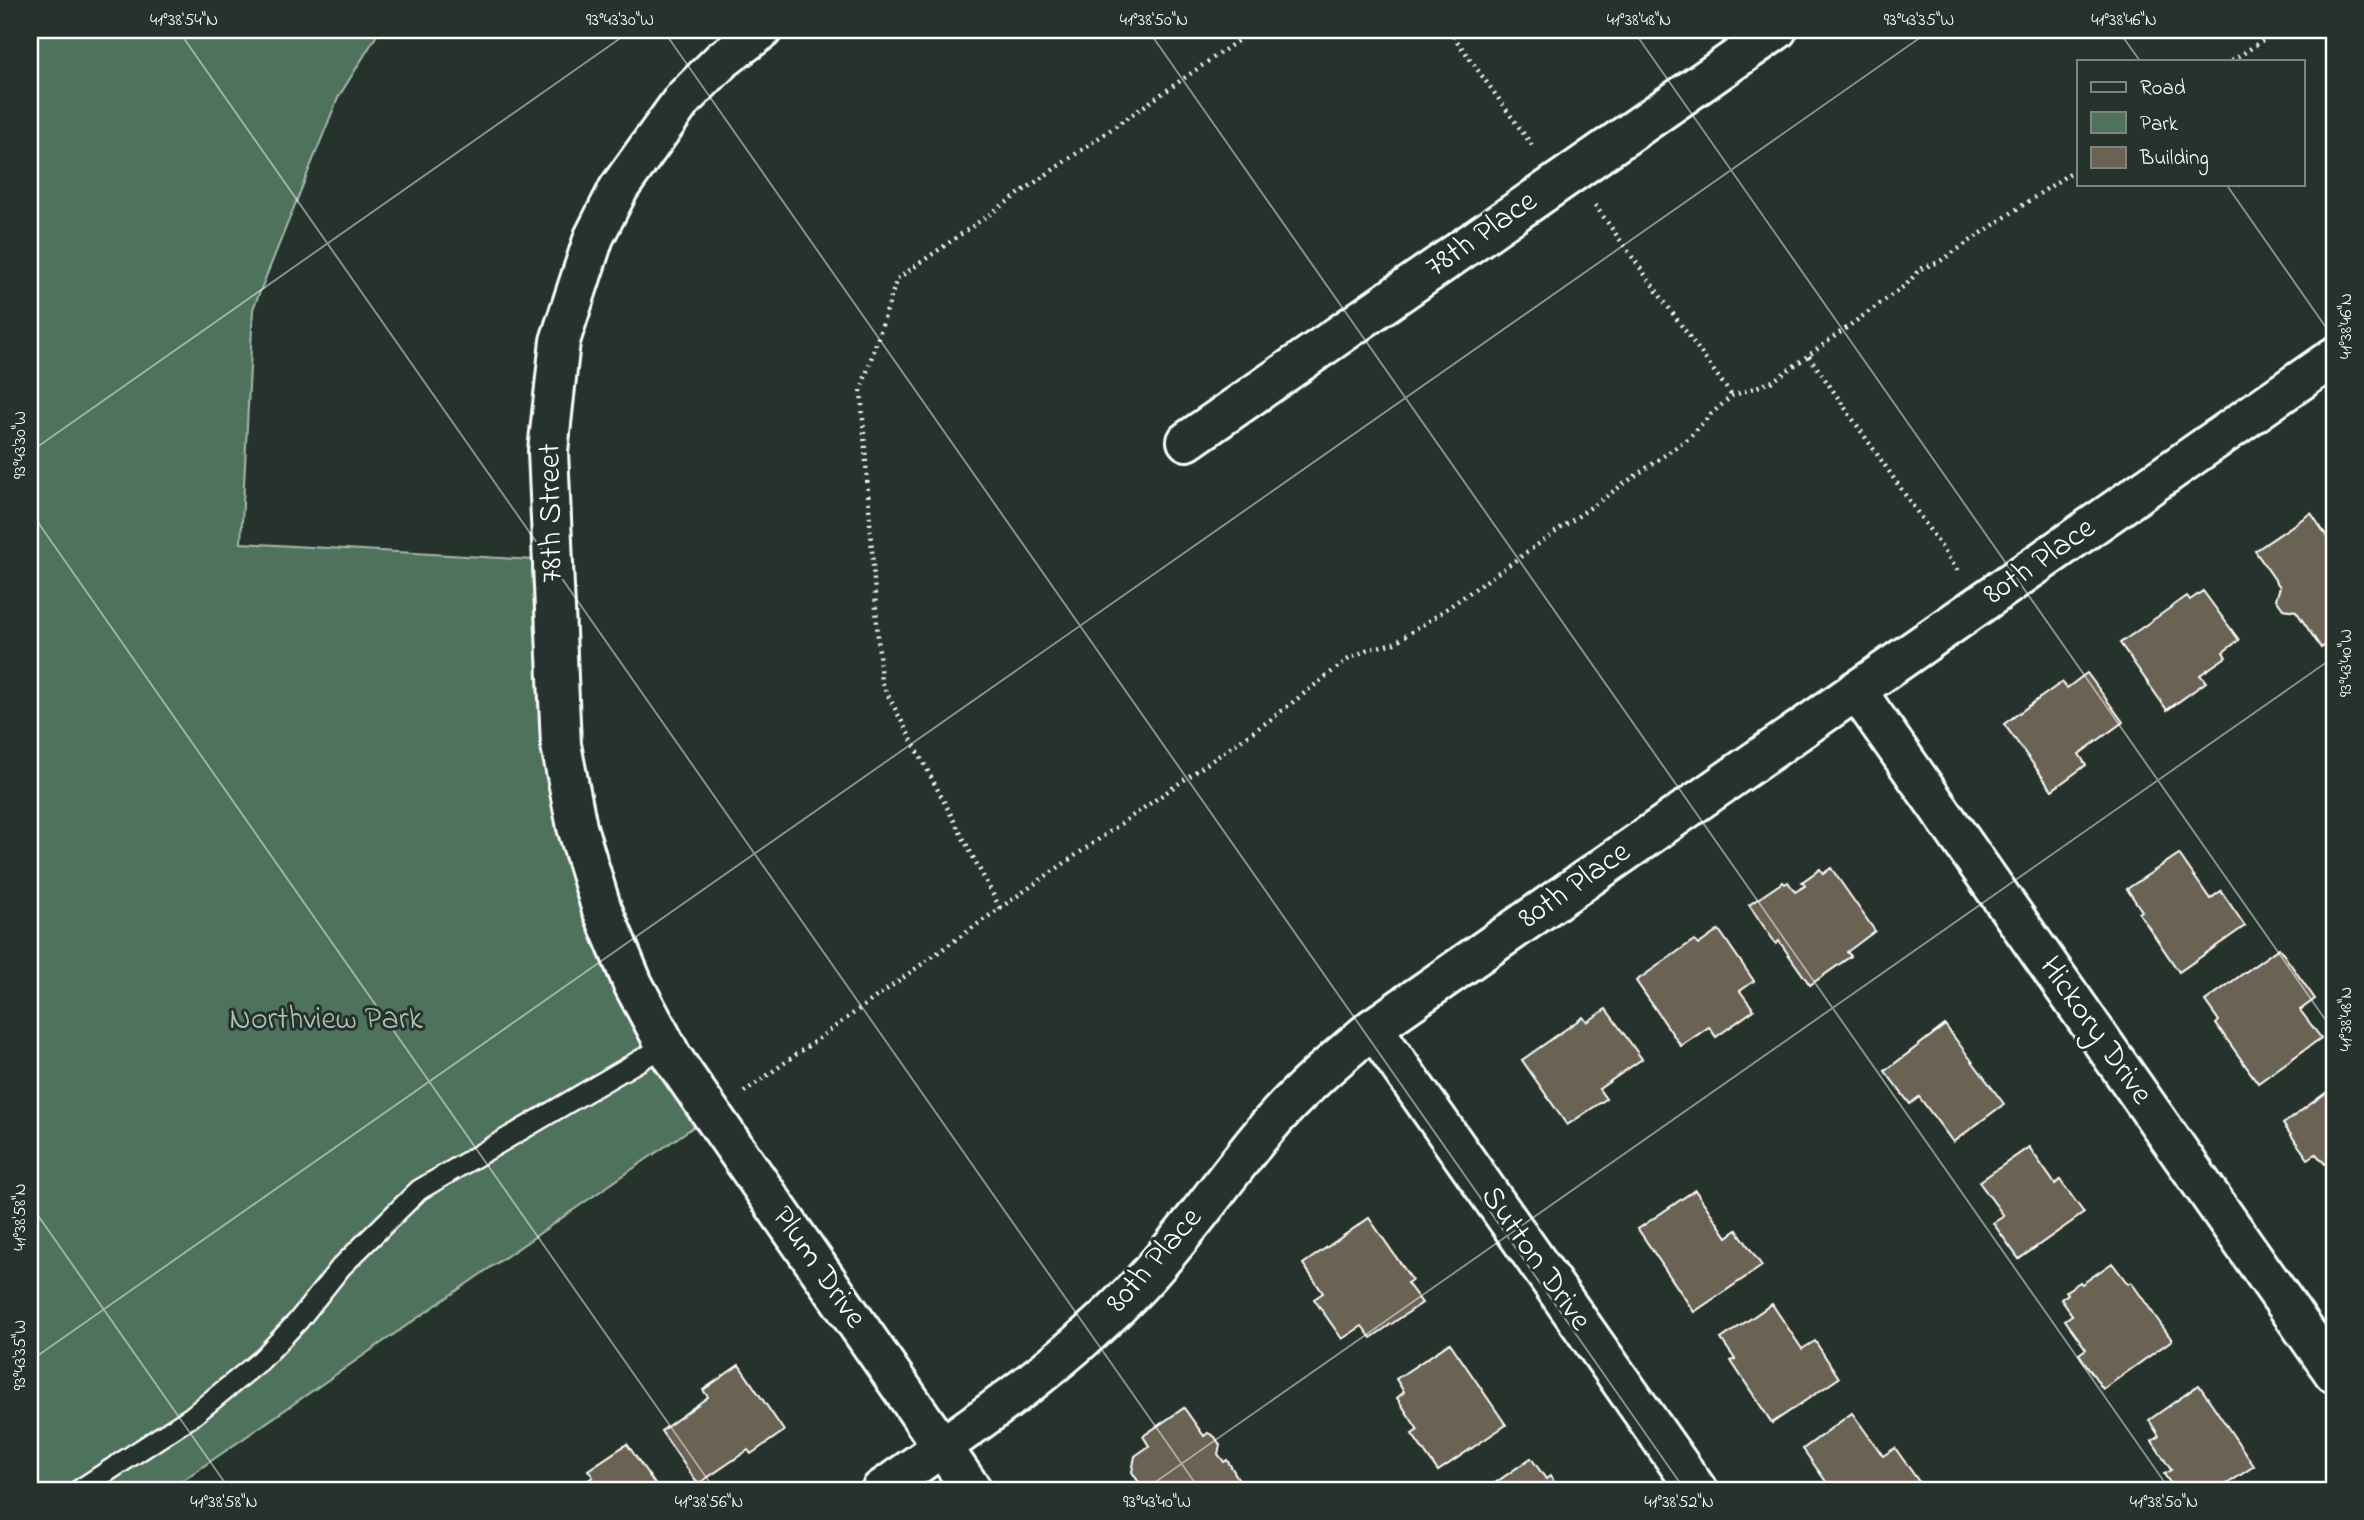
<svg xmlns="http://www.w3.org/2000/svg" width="2364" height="1520" viewBox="0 0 2364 1520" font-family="'Indie Flower',sans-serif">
  <rect width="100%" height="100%" fill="#26332d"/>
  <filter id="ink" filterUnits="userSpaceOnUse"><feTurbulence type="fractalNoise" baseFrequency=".0143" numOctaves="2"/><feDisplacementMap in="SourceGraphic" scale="14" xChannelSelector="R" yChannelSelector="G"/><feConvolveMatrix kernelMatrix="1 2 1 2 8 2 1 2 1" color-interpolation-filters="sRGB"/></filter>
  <g filter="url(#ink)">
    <!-- green -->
    <polygon fill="#50725c" stroke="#a8b8ae" stroke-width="2" points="30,30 380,30 338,98 253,309 241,543 552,561 577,827 712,1114 169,1490 30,1490"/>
    <!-- building -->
    <g fill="#6a6253" stroke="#fff" stroke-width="2">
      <polygon points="2311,513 2334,547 2334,552 2329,556 2334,563 2334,639 2321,648 2296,611 2283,609 2276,599 2280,587 2255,551"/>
      <polygon points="2203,591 2239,640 2223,652 2226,657 2200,675 2206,682 2167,710 2120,643 2187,596 2190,600"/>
      <polygon points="2087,673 2123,722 2079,754 2086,765 2052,790 2004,724 2062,682 2067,688"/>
      <polygon points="2179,854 2210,899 2221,891 2245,926 2179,972 2139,913 2142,911 2127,889"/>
      <polygon points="1831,868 1875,931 1847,952 1851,956 1810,985 1779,941 1776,944 1749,905 1783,882 1785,884 1788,882 1795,892 1805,886 1802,882 1820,869 1823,874"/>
      <polygon points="1719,930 1754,981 1740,991 1754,1010 1716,1037 1709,1027 1681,1046 1636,981 1694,940 1698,945"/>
      <polygon points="2279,948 2315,999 2300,1010 2321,1038 2258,1083 2216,1024 2219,1021 2205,1001"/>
      <polygon points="1606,1009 1642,1059 1599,1089 1606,1099 1567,1125 1522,1060 1583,1017 1587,1022"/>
      <polygon points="1945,1025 2004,1104 1953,1142 1919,1097 1910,1104 1885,1071"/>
      <polygon points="2334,1087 2334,1160 2333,1158 2325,1164 2316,1154 2308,1159 2283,1124"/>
      <polygon points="2029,1147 2055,1184 2060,1180 2084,1213 2019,1259 1993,1223 2004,1216 1979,1182"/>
      <polygon points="1695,1190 1727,1237 1737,1230 1762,1266 1694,1312 1638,1229"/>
      <polygon points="1369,1218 1412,1280 1407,1283 1422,1303 1371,1338 1362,1326 1342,1339 1314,1299 1323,1293 1303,1264"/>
      <polygon points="2112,1263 2128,1284 2131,1282 2172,1340 2103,1389 2079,1354 2086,1349 2065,1320 2072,1315 2061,1299 2068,1294 2066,1291 2080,1282 2082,1284"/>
      <polygon points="1772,1304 1802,1349 1815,1341 1839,1378 1772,1423 1731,1361 1735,1359 1721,1339"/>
      <polygon points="1450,1343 1506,1425 1438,1471 1412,1434 1418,1430 1397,1398 1404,1392 1396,1379"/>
      <polygon points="739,1365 784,1431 751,1454 748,1450 698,1484 661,1431 708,1397 703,1390"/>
      <polygon points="2199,1385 2254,1466 2218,1490 2175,1490 2164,1474 2171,1470 2152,1441 2159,1436 2149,1420"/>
      <polygon points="1184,1408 1204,1436 1208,1433 1215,1437 1220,1445 1218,1454 1224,1462 1227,1460 1245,1490 1159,1490 1155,1486 1140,1484 1132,1472 1135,1456 1149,1446 1143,1436"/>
      <polygon points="1852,1413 1883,1456 1895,1448 1922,1486 1916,1490 1832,1490 1803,1449"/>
      <polygon points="627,1444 659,1490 573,1490 593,1477 588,1470"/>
      <polygon points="1531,1458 1546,1479 1550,1476 1559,1490 1485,1490"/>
    </g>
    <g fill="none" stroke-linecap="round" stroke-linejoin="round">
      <defs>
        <polyline id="service" points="79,1490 191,1417 260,1361 298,1321 341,1267 419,1190 666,1045"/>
        <g id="minor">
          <polyline points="762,30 722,60 683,99 619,188 594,237 560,341 548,451 561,745 577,827 601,907 633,984 672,1057 972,1490"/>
          <polyline points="1187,441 1777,30"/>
          <polyline points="1856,690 2334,1373"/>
          <polyline points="1373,1028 1697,1490"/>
          <path d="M 881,1490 C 972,1426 1065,1364 1141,1283 C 1186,1235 1223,1180 1265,1130 C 1296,1093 1336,1059 1373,1028 L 2334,357"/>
        </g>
      </defs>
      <!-- service casing -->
      <use href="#service" stroke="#fff" stroke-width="24"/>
      <!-- minor casing -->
      <use href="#minor" stroke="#fff" stroke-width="44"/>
      <!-- path -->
      <g stroke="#fff" stroke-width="4.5" stroke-dasharray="2 5" stroke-linecap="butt">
        <polyline points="1449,30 1534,148"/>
        <polyline points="2232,61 2278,30"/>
        <polyline points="1595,205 1732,396"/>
        <polyline points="1809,356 1958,571"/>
        <polyline points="1000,908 881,682 861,390 897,279 1253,30"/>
        <polyline points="744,1092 1000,908 1270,720 1347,660 1366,650 1394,643 1432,619 1689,438 1711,414 1732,396 1773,381 1907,284 1920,269 1939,262 2079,167"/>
      </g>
      <!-- service -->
      <use href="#service" stroke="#26332d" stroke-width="19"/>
      <!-- minor -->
      <use href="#minor" stroke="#26332d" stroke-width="38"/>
    </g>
  </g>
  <!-- ticks -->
  <path fill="none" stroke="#fff" stroke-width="2" stroke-opacity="0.45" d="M 178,30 L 1200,1490M 663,30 L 1685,1490M 1148,30 L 2170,1490M 1633,30 L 2334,1032M 2118,30 L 2140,61M 2226,184 L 2334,339M 30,452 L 632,30M 30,511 L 715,1490M 30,1204 L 230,1490M 30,1361 L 1931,30M 1144,1490 L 2334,657"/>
  <g text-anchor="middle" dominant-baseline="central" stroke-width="6" stroke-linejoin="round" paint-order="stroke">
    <!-- street labels -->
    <g font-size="32" fill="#fff" stroke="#26332d">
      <text transform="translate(1482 235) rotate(-35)">78th Place</text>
      <text transform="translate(552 513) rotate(-91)">78th Street</text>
      <text transform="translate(2040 562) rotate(-35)">80th Place</text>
      <text transform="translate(1575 886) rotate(-35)">80th Place</text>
      <text transform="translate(2095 1031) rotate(55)">Hickory Drive</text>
      <text transform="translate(1535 1259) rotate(55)">Sutton Drive</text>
      <text transform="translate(1155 1261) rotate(-49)">80th Place</text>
      <text transform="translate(818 1268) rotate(55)">Plum Drive</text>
    </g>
    <!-- park labels -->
    <g font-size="32" fill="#b0c0b6" stroke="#26332d">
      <text x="326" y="1020">Northview Park</text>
    </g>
  </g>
  <!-- margin -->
  <rect width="2364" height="1520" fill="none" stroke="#26332d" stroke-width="77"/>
  <!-- legend -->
  <rect x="2077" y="60" width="228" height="126" fill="#26332d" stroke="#7d8581" stroke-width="2"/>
  <rect x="2091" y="82" width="35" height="10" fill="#26332d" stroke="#7d8581" stroke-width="2"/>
  <text x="2140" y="94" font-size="21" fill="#ffffff">Road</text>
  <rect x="2091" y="112" width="35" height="21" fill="#50725c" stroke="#7d8581" stroke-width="2"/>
  <text x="2140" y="130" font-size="21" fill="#ffffff">Park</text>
  <rect x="2091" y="147" width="35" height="21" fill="#6a6253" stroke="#7d8581" stroke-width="2"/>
  <text x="2140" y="164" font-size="21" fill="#ffffff">Building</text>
  <rect x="38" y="38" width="2288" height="1444" fill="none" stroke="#fff" stroke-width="2.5"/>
  <g font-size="18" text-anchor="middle" fill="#fff">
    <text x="184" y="25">41°38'54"N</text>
    <text x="620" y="25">93°43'30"W</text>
    <text x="1154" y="25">41°38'50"N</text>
    <text x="1639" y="25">41°38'48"N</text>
    <text x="1919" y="25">93°43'35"W</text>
    <text x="2124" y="25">41°38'46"N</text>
    <text transform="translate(2345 326) rotate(-90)" y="6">41°38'46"N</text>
    <text transform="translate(19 445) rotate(-90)" y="6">93°43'30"W</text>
    <text transform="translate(2345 663) rotate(-90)" y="6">93°43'40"W</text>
    <text transform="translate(2345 1019) rotate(-90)" y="6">41°38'48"N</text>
    <text transform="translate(19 1217) rotate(-90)" y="6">41°38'58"N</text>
    <text transform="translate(19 1355) rotate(-90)" y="6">93°43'35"W</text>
    <text x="224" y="1507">41°38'58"N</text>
    <text x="709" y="1507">41°38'56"N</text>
    <text x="1157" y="1507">93°43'40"W</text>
    <text x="1679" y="1507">41°38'52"N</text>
    <text x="2164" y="1507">41°38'50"N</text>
  </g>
</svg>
